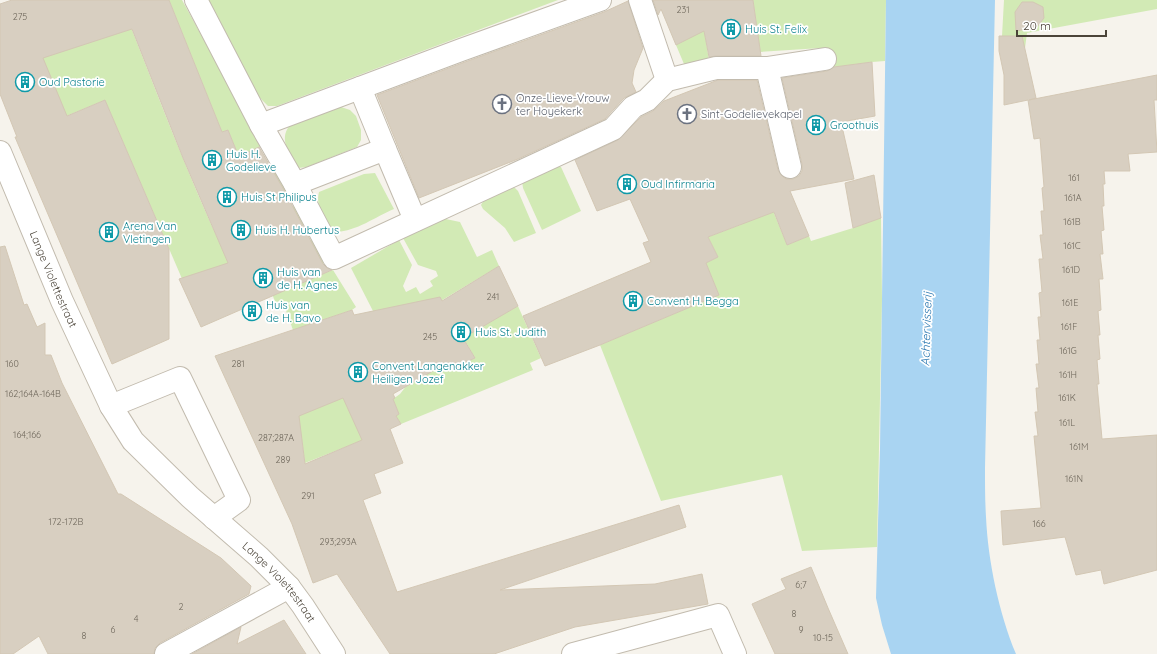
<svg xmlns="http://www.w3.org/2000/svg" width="1157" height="654" viewBox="0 0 1157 654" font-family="Quicksand,sans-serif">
  <rect width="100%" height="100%" fill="#f6f3ec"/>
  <!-- green -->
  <g fill="#d2eab5">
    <polygon points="169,0 182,0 262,146 251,151 259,170 273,164 288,192 258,204 228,130 222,132"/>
    <polygon points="208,0 558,0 277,106 268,106 259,97"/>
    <polygon points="753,0 886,0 885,61 872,62 832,68 821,48 760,52"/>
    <polygon points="1004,0 1157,0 1157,9 1027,33 1025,48 1002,36"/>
    <polygon points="700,5 709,60 684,64 676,45 683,41"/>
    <path d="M 125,12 C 158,96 190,181 229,263 L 186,288 L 105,100 L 59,119 L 41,53 Z"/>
    <path d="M 341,107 L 350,110 L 356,116 L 361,130 L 361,140 L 357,147 L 307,167 L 298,168 C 289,154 277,137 292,123 Z"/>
    <polygon points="556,165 561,167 581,211 542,230 523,188 522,181"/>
    <polygon points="755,167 787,245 809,236 811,241 853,228 881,217 882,299 877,547 802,551 782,475 661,501 600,345 719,295 706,263 718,257 708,237 740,225"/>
    <path d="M 375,173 L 394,209 C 375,217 357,231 336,232 C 325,223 315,207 319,192 L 364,174 Z"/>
    <polygon points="512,185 518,191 536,233 514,242 505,228 483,209 481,205 484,200"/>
    <polygon points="296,205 306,224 296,228 298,245 315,239 327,262 310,268 314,277 333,270 356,307 352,310 293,330 284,305 277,307 268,283 281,212"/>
    <polygon points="441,218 460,222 477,257 492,250 499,266 434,305 437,310 403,328 406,333 376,352 361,314 373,311 351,268 399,240 412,265 403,286 406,292 416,287 420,294 433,286 430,281 438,276 436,271 418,265 403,238 431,222"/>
    <polygon points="518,306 541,358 530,363 533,370 401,424 396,416 399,414 393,399 400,394 407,385 443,351 451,369 475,358 467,344 458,340"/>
    <polygon points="328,365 368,438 305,463 302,440 293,418"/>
  </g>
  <!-- water -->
  <path fill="#a9d4f2" d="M 886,0 L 995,0 L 985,468 C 985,484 985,501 986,517 C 988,561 999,613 1016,654 L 891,654 L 882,625 L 876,598 L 880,449 Z"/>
  <!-- building -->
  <g fill="#d8cfc1" stroke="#d3c7b4" fill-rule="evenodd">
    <polygon points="12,0 169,0 222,132 228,130 239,157 259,147 284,190 323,264 327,268 332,270 201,327 179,279 228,263 183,158 132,29 43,58 67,116 105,100 169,249 169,339 112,364 15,137 17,137 0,94 0,4"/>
    <polygon points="653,0 753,0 761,56 716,56 709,57 704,31 676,45 661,9 658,15"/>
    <polygon points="628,1 643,48 634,70 632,83 636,92 624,98 605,119 518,159 419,198 377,95 465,62 604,12"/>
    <polygon points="1022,2 1033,2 1043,7 1044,18 1037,27 1016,31 1015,12"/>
    <polygon points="999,36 1022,36 1036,98 1029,100 1157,75 1157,100 1154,100 1157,152 1128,154 1130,171 1104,171 1105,184 1103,184 1104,206 1102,206 1104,230 1101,231 1103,254 1100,254 1103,279 1099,279 1101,310 1098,311 1100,335 1098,335 1100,359 1097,360 1099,384 1097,384 1102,439 1157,435 1157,570 1104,584 1101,570 1076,575 1065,537 1003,545 1001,511 1041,508 1034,436 1038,436 1035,412 1038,412 1036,388 1039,388 1036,364 1039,364 1037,340 1040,340 1038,317 1041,317 1039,293 1042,292 1039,259 1043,259 1040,235 1043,235 1041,211 1044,211 1042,188 1044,187 1040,138 1034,139 1028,100 1004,105 1004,75 999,51"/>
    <polygon points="872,62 875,116 841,122 854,179 790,191 809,236 787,245 774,212 708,237 718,257 706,263 719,295 600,345 545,366 523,316 651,262 643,243 649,241 630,199 597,211 575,160 618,140 641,117 653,111 664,101 718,80 757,80 778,170 781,175 786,179 793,179 799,176 802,171 802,164 782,78 827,71 834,67"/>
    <polygon points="874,175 881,218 853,228 845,183"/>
    <polygon points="5,246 24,305 27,304 37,327 45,323 45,355 51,355 62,383 118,494 121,494 221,558 251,586 249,594 160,643 155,648 154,654 48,654 39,636 13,654 0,654 0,247"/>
    <path d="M 499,266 L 518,306 L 463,338 L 475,358 L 451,369 L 445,364 L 393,394 L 395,398 L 393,399 L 399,414 L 396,416 L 401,424 L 390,429 L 403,463 L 374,474 L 381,493 L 363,500 L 397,592 L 679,505 L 686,527 L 500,590 L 655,584 L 702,574 L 708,604 L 575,627 L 494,654 L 390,654 L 337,574 L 313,583 L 292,524 L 215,356 L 352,310 L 354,315 L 440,297 L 442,301 ZM 343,398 L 362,440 L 305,464 L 299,416 Z"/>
    <polygon points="811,567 828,608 848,654 775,654 752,604 786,589 781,579"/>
    <polygon points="284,620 306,654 192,654 241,627 237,644"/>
  </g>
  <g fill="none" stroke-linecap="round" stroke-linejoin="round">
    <defs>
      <g id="minor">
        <polyline points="196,0 261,125 295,184 334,258 613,129 633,107 647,100 667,80 716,68 767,68 825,59"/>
        <polyline points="640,0 667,80"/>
        <polyline points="767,68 790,167"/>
        <polyline points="261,125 461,50 600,0"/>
        <polyline points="385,149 415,220"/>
        <polyline points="295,184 385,149 360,88"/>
        <polyline points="111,406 180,378 239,500 214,518"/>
        <polyline points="166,654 289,587"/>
        <polyline points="573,654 718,615 735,654"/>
      </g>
      <g id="tertiary">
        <path id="s1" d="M 0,152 L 62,301 L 111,406 L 133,441 L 190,497 L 259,557 L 289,587 L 303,606 L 334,654"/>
      </g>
    </defs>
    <!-- minor casing -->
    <use href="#minor" stroke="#c2bbae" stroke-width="24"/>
    <!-- tertiary casing -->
    <use href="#tertiary" stroke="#c2bbae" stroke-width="24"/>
    <!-- minor -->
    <use href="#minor" stroke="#fff" stroke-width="22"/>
    <!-- tertiary -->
    <use href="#tertiary" stroke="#fff" stroke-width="22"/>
  </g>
  <!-- icons -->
  <defs>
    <symbol id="building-ring" viewBox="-11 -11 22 22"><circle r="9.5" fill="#fff" stroke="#0f9aa8" stroke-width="1.5"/><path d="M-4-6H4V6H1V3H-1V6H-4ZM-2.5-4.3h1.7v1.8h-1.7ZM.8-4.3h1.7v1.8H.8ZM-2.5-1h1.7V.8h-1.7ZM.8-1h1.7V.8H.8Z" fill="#0f9aa8"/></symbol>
    <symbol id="church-ring" viewBox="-11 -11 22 22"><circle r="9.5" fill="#fff" stroke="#6b7280" stroke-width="1.5"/><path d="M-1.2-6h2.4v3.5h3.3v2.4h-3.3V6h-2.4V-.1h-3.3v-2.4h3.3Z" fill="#6b7280"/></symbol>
  </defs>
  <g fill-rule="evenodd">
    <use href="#building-ring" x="720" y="18" width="22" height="22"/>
    <use href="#building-ring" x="14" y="71" width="22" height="22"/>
    <use href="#church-ring" x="491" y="93" width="22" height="22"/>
    <use href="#church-ring" x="676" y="103" width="22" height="22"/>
    <use href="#building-ring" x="805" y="114" width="22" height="22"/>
    <use href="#building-ring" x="201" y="149" width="22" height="22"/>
    <use href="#building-ring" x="616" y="173" width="22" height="22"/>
    <use href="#building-ring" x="216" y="186" width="22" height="22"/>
    <use href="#building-ring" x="230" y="219" width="22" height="22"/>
    <use href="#building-ring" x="98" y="221" width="22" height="22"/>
    <use href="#building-ring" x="252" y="267" width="22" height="22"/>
    <use href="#building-ring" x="622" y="290" width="22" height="22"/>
    <use href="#building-ring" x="241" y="300" width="22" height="22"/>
    <use href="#building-ring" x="450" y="321" width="22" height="22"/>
    <use href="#building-ring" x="347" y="361" width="22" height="22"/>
  </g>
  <g text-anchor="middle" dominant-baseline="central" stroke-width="3.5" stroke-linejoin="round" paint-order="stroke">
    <!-- number labels -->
    <g font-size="9" fill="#6e675b">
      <text x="683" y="9">231</text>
      <text x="20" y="16">275</text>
      <text x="1074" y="177">161</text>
      <text x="1073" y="197">161A</text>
      <text x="1072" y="221">161B</text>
      <text x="1072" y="245">161C</text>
      <text x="1071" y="269">161D</text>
      <text x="493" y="296">241</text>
      <text x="1070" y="302">161E</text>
      <text x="1069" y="326">161F</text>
      <text x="430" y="336">245</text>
      <text x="1068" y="350">161G</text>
      <text x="12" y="363">160</text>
      <text x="238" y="363">281</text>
      <text x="1068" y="374">161H</text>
      <text x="33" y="393">162;164A-164B</text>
      <text x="1067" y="397">161K</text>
      <text x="1067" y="422">161L</text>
      <text x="27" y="434">164;166</text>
      <text x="276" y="437">287;287A</text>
      <text x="1079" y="446">161M</text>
      <text x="283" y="459">289</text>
      <text x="1074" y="478">161N</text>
      <text x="308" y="495">291</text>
      <text x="66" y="521">172-172B</text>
      <text x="1039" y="523">166</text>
      <text x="338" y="541">293;293A</text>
      <text x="801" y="584">6;7</text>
      <text x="181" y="606">2</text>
      <text x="794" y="613">8</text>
      <text x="136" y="618">4</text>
      <text x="113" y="629">6</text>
      <text x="801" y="629">9</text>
      <text x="84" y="635">8</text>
      <text x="823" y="637">10-15</text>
    </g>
    <!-- culture labels -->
    <g font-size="11" fill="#0d838f" stroke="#fff" text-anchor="start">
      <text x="745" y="29">Huis St. Felix</text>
      <text x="39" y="82">Oud Pastorie</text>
      <text x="830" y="125">Groothuis</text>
      <text x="226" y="154">Huis H.<tspan x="226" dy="13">Godelieve</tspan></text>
      <text x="641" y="184">Oud Infirmaria</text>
      <text x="241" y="197">Huis St Philipus</text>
      <text x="123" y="226">Arena Van<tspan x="123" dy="13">Vletingen</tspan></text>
      <text x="255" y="230">Huis H. Hubertus</text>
      <text x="277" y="272">Huis van<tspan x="277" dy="13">de H. Agnes</tspan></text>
      <text x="647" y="301">Convent H. Begga</text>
      <text x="266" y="305">Huis van<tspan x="266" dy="13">de H. Bavo</tspan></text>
      <text x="475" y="332">Huis St. Judith</text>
      <text x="372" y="366">Convent Langenakker<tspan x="372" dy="13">Heiligen Jozef</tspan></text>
    </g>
    <!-- worship labels -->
    <g font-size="11" fill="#5b616d" stroke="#fff" text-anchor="start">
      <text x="516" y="98">Onze-Lieve-Vrouw<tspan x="516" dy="13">ter Hoyekerk</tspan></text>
      <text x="701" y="114">Sint-Godelievekapel</text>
    </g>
    <!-- street labels -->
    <g font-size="11" fill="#4b4439" stroke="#fff">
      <text stroke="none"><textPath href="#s1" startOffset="138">Lange Violettestraat</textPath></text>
      <text stroke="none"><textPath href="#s1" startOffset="522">Lange Violettestraat</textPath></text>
    </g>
    <!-- water labels -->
    <g font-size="12" font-style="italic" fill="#2e7ab2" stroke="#fff">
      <text transform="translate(926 329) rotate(-88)">Achtervisserij</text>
    </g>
  </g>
  <!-- scale -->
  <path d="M1017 30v6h89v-6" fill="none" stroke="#4b4439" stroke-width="2"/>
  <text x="1023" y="30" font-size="12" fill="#4b4439" stroke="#ffffff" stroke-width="3" paint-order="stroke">20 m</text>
</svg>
